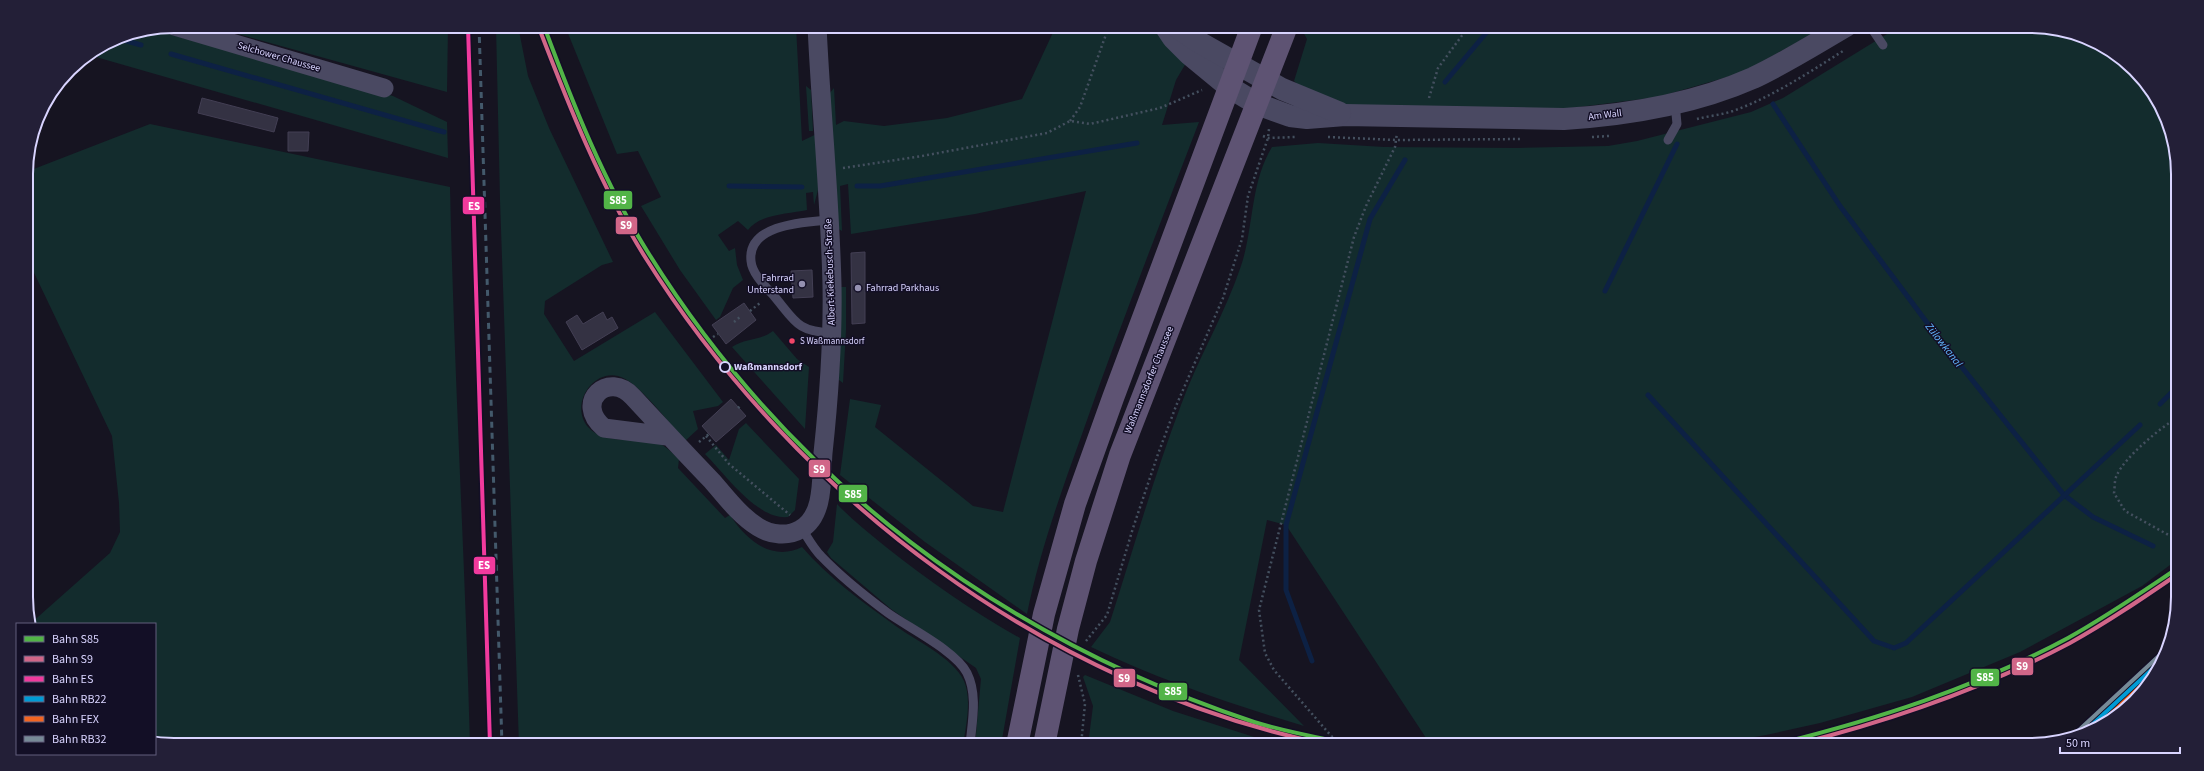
<svg xmlns="http://www.w3.org/2000/svg" width="2204" height="771" viewBox="0 0 2204 771" font-family="'Source Sans 3',sans-serif">
  <rect width="100%" height="100%" fill="#161421"/>
  <!-- green -->
  <g fill="#132c2d">
    <polygon points="209,26 448,26 447,92"/>
    <path d="M 496,26 L 518,26 L 528,76 L 549,128 L 613,262 L 602,265 L 545,301 L 544,314 L 574,361 L 655,312 L 723,402 L 718,406 L 693,411 L 698,429 L 685,441 C 671,425 637,380 618,376 C 591,370 570,406 588,427 C 605,446 637,436 660,444 C 667,447 673,454 679,459 L 678,468 L 725,518 L 730,515 C 746,540 772,562 802,547 C 828,577 861,601 893,624 C 914,640 953,657 964,681 C 972,699 966,726 963,745 L 519,745 L 500,200 Z"/>
    <path d="M 565,26 L 796,26 L 802,141 L 831,127 L 829,94 L 834,88 L 836,125 L 844,121 L 884,126 L 947,118 L 1022,99 L 1056,26 L 1208,26 L 1176,80 L 1162,125 L 1199,122 C 1159,227 1118,331 1081,437 C 1060,495 1039,554 1027,614 L 925,542 L 840,475 L 850,399 L 881,405 L 875,427 L 973,506 L 1003,512 L 1086,191 L 975,214 L 851,234 L 848,184 L 840,186 L 842,231 L 837,228 L 835,187 L 818,190 L 814,205 L 813,192 L 806,193 L 807,210 C 789,214 759,214 748,230 L 738,221 L 718,235 L 729,251 L 735,248 L 737,265 L 743,280 L 733,288 L 720,317 L 716,320 L 680,270 L 641,206 L 661,197 L 638,151 L 617,154 Z"/>
    <path d="M 1303,26 L 1827,26 L 1741,73 L 1658,97 L 1563,109 L 1351,105 C 1332,102 1307,95 1294,81 L 1307,39 L 1302,30 Z"/>
    <path d="M 1900,26 L 2030,26 L 2077,34 L 2112,51 L 2141,77 L 2167,117 L 2177,154 L 2178,559 L 2142,586 L 2020,652 L 1912,697 L 1820,723 L 1766,735 L 1708,745 L 1430,744 L 1286,525 L 1267,520 L 1239,660 L 1304,726 C 1231,704 1160,680 1091,647 L 1110,622 C 1133,550 1154,476 1181,405 C 1198,358 1225,314 1241,266 C 1254,227 1250,183 1272,147 L 1318,143 L 1384,147 L 1517,148 L 1608,146 L 1637,141 L 1751,112 L 1783,98 Z"/>
    <polygon points="154,30 393,96 447,122 448,158 89,55 118,37"/>
    <polygon points="806,86 811,90 813,131 809,131"/>
    <path d="M 150,124 L 450,187 C 454,373 465,559 470,745 L 174,745 L 155,742 L 155,624 L 30,624 L 110,553 L 120,532 L 119,503 L 112,436 L 27,258 L 26,172 Z"/>
    <polygon points="841,287 846,287 846,330 843,383 839,380"/>
    <path d="M 773,331 L 797,359 L 809,367 L 805,429 L 732,347 C 745,338 760,341 773,331 Z"/>
    <path d="M 746,423 L 799,479 L 795,510 L 788,517 C 757,520 725,474 705,454 L 716,445 L 729,460 L 739,429 Z"/>
    <path d="M 837,504 C 852,520 869,533 886,547 C 928,580 973,612 1020,638 L 1001,745 L 975,745 L 981,679 L 976,668 L 891,609 L 831,558 L 827,552 L 833,542 Z"/>
    <polygon points="1085,675 1173,711 1279,745 1088,745 1093,706 1083,677"/>
  </g>
  <g fill="none" stroke-linecap="round" stroke-linejoin="round">
    <!-- stream -->
    <g stroke="#0d2144" stroke-width="5">
      <polyline points="116,38 141,45"/>
      <polyline points="171,54 444,132"/>
      <polyline points="1445,82 1492,26"/>
      <polyline points="1773,104 1840,206 1937,336 2064,495 2093,517 2153,546"/>
      <polyline points="729,186 802,187"/>
      <polyline points="857,186 880,186 1137,143"/>
      <polyline points="1605,291 1677,144"/>
      <polyline points="1648,395 1874,641 1894,648 1906,643 2140,425"/>
      <polyline points="2160,404 2177,387"/>
      <polyline points="1312,661 1286,590 1286,525 1370,219 1405,160"/>
    </g>
  </g>
  <!-- building -->
  <g fill="#343243" stroke="#433f54">
    <polygon points="202,98 278,118 274,132 198,113"/>
    <polygon points="288,132 309,132 308,151 288,151"/>
    <polygon points="865,252 865,323 852,324 851,253"/>
    <polygon points="812,270 813,297 793,298 791,271"/>
    <polygon points="744,303 756,320 726,344 712,325"/>
    <polygon points="603,312 607,320 612,317 618,328 582,350 566,322 577,315 583,324"/>
    <polygon points="731,399 746,416 716,442 702,426"/>
  </g>
  <g fill="none" stroke-linecap="round" stroke-linejoin="round">
    <!-- path -->
    <g stroke="#44505f" stroke-width="2.5" stroke-dasharray="2 3" stroke-linecap="butt">
      <polyline points="1141,26 1147,34"/>
      <polyline points="1217,30 1232,26"/>
      <polyline points="1429,98 1438,68 1469,26"/>
      <path d="M 1697,119 C 1708,116 1721,115 1733,111 C 1772,97 1808,73 1843,51"/>
      <polyline points="1070,121 1080,107 1109,26"/>
      <polyline points="1263,136 1268,138 1295,137"/>
      <polyline points="1328,137 1396,140 1521,139"/>
      <polyline points="1592,137 1609,136"/>
      <polyline points="843,168 922,156 1047,133 1070,121 1090,124 1160,108 1202,90"/>
      <polyline points="750,311 760,303"/>
      <polyline points="734,322 740,317"/>
      <polyline points="713,337 718,334"/>
      <polyline points="738,408 741,405"/>
      <path d="M 2177,418 C 2161,427 2124,458 2117,475 C 2114,480 2115,488 2114,493 L 2125,511 L 2174,538 L 2178,537"/>
      <polyline points="706,436 729,464 790,515"/>
      <polyline points="699,442 709,434"/>
      <polyline points="1086,641 1107,615 1133,528 1158,454 1176,406 1223,298 1242,239 1248,196 1268,138 1269,129"/>
      <polyline points="1078,675 1085,704 1081,745"/>
      <polyline points="1339,745 1274,670 1265,653 1259,610 1354,237 1366,206 1395,147 1397,133"/>
    </g>
    <!-- service -->
    <g stroke="#4a4962" stroke-width="9">
      <polyline points="1870,26 1883,45"/>
      <polyline points="1668,140 1677,124 1675,103"/>
      <path d="M 828,220 C 805,222 747,224 751,261 C 752,274 766,287 774,296 C 795,321 797,332 832,333"/>
      <path d="M 802,529 C 808,538 813,548 821,556 C 841,577 865,596 888,613 C 909,628 956,651 967,673 C 978,695 972,722 970,745"/>
    </g>
    <!-- minor -->
    <g stroke="#4a4962" stroke-width="19">
      <polyline points="174,26 384,88"/>
      <path d="M 667,436 L 604,428 C 573,402 609,370 633,397 C 659,425 685,453 712,481 C 726,497 740,516 758,527 C 771,535 788,537 801,529 C 825,515 821,477 823,453 C 829,397 833,341 832,285 C 830,198 821,112 817,26"/>
    </g>
    <!-- tertiary -->
    <g stroke="#4a4962" stroke-width="22">
      <path d="M 1165,26 L 1173,38 L 1189,54 L 1229,87 L 1257,104 L 1290,116 L 1307,118 L 1345,115 L 1564,119 C 1628,115 1694,104 1753,78 C 1785,63 1815,44 1846,26"/>
      <polyline points="1177,27 1197,41 1282,89 1340,113"/>
    </g>
    <!-- primary -->
    <g stroke="#5e5373" stroke-width="22">
      <polyline points="1017,745 1044,614 1075,504 1113,398 1252,26"/>
      <polyline points="1044,745 1068,629 1086,561 1120,455 1287,26"/>
    </g>
    <!-- rail -->
    <polyline stroke="#43596b" stroke-width="3" stroke-dasharray="6 5" stroke-linecap="butt" points="479,26 502,745"/>
    <defs>
      <g id="rail-1">
        <path d="M 544,26 C 573,104 604,183 649,254 C 791,481 1001,638 1254,722 C 1286,732 1321,738 1354,745"/>
        <path d="M 1773,745 C 1875,720 1975,688 2068,638 C 2106,617 2142,592 2178,568"/>
      </g>
      <g id="rail-2">
        <path d="M 539,28 C 569,106 600,185 645,257 C 797,499 1047,687 1329,745"/>
        <path d="M 1794,745 C 1890,721 1983,689 2070,643 C 2108,622 2143,598 2178,574"/>
      </g>
      <polyline id="rail-3" points="468,26 490,745"/>
      <polyline id="rail-4" points="2081,735 2163,659"/>
      <polyline id="rail-5" points="2098,726 2157,671"/>
      <polyline id="rail-6" points="2078,731 2161,654"/>
    </defs>
    <!-- rail-1 casing -->
    <use href="#rail-1" stroke="#130f26" stroke-width="7"/>
    <!-- rail-2 casing -->
    <use href="#rail-2" stroke="#130f26" stroke-width="7"/>
    <!-- rail-3 casing -->
    <use href="#rail-3" stroke="#130f26" stroke-width="7"/>
    <!-- rail-4 casing -->
    <use href="#rail-4" stroke="#130f26" stroke-width="7"/>
    <!-- rail-5 casing -->
    <use href="#rail-5" stroke="#130f26" stroke-width="7"/>
    <!-- rail-6 casing -->
    <use href="#rail-6" stroke="#130f26" stroke-width="7"/>
    <!-- rail-1 -->
    <use href="#rail-1" stroke="#52b447" stroke-width="4"/>
    <!-- rail-2 -->
    <use href="#rail-2" stroke="#d16688" stroke-width="4"/>
    <!-- rail-3 -->
    <use href="#rail-3" stroke="#f13a9d" stroke-width="4"/>
    <!-- rail-4 -->
    <use href="#rail-4" stroke="#009bd5" stroke-width="4"/>
    <!-- rail-5 -->
    <use href="#rail-5" stroke="#f26522" stroke-width="4"/>
    <!-- rail-6 -->
    <use href="#rail-6" stroke="#778a97" stroke-width="4"/>
  </g>
  <!-- markers -->
  <g fill="#9591b1" stroke="#130f26" stroke-width="1.5">
    <circle cx="802" cy="284" r="4"/>
    <circle cx="858" cy="288" r="4"/>
  </g>
  <circle fill="#f34667" stroke="#130f26" stroke-width="1.5" cx="792" cy="341" r="3.5"/>
  <circle fill="#130f26" stroke="#d9d4ff" stroke-width="2" cx="725" cy="367" r="5"/>
  <g text-anchor="middle" dominant-baseline="central" stroke-width="3" stroke-linejoin="round" paint-order="stroke">
    <!-- bus labels -->
    <g font-size="9" fill="#d9d4ff" stroke="#130f26" text-anchor="start">
      <text x="800" y="341">S Waßmannsdorf</text>
    </g>
    <!-- street labels -->
    <g font-size="10" fill="#d9d4ff" stroke="#130f26">
      <text transform="translate(279 57) rotate(16)">Selchower Chaussee</text>
      <text transform="translate(1605 115) rotate(-7)">Am Wall</text>
      <text transform="translate(830 272) rotate(-92)">Albert-Kiekebusch-Straße</text>
      <text transform="translate(1149 380) rotate(-68)">Waßmannsdorfer Chaussee</text>
    </g>
    <!-- poi labels -->
    <g font-size="10" fill="#d9d4ff" stroke="#130f26" text-anchor="end">
      <text x="794" y="278">Fahrrad<tspan x="794" dy="12">Unterstand</tspan></text>
      <text x="866" y="288" text-anchor="start">Fahrrad Parkhaus</text>
    </g>
    <!-- stop labels -->
    <g font-size="10" font-weight="bold" fill="#d9d4ff" stroke="#130f26" text-anchor="start">
      <text x="734" y="367">Waßmannsdorf</text>
    </g>
    <!-- water labels -->
    <g font-size="11" font-style="italic" fill="#62b6ff" stroke="#130f26">
      <text transform="translate(1944 345) rotate(52)">Zülowkanal</text>
    </g>
  </g>
  <!-- crop -->
  <path d="M0 0H2204V771H0ZM174 33H2030A141 141 0 0 1 2171 174V597A141 141 0 0 1 2030 738H174A141 141 0 0 1 33 597V174A141 141 0 0 1 174 33Z" fill="#231f37" fill-rule="evenodd"/>
  <path fill="none" stroke="#d9d4ff" stroke-width="2" d="M174 33H2030A141 141 0 0 1 2171 174V597A141 141 0 0 1 2030 738H174A141 141 0 0 1 33 597V174A141 141 0 0 1 174 33Z"/>
  <g stroke="#130f26" stroke-width="1.5">
    <rect x="603" y="190" width="30" height="20" rx="4" fill="#52b447"/>
    <rect x="462" y="196" width="23" height="19" rx="4" fill="#f13a9d"/>
    <rect x="615" y="216" width="23" height="19" rx="4" fill="#d16688"/>
    <rect x="808" y="459" width="23" height="19" rx="4" fill="#d16688"/>
    <rect x="838" y="484" width="30" height="19" rx="4" fill="#52b447"/>
    <rect x="473" y="556" width="23" height="19" rx="4" fill="#f13a9d"/>
    <rect x="2011" y="657" width="23" height="19" rx="4" fill="#d16688"/>
    <rect x="1970" y="668" width="30" height="19" rx="4" fill="#52b447"/>
    <rect x="1113" y="668" width="23" height="20" rx="4" fill="#d16688"/>
    <rect x="1158" y="682" width="30" height="19" rx="4" fill="#52b447"/>
  </g>
  <g font-size="11" text-anchor="middle" font-weight="bold" fill="#fff">
    <text x="618" y="204">S85</text>
    <text x="474" y="210">ES</text>
    <text x="626" y="229">S9</text>
    <text x="819" y="473">S9</text>
    <text x="853" y="498">S85</text>
    <text x="484" y="569">ES</text>
    <text x="2022" y="670">S9</text>
    <text x="1985" y="681">S85</text>
    <text x="1124" y="682">S9</text>
    <text x="1173" y="695">S85</text>
  </g>
  <!-- legend -->
  <rect x="16" y="623" width="140" height="132" fill="#130f26" stroke="#625e7d"/>
  <rect x="24" y="636" width="20" height="6" fill="#52b447" stroke="#625e7d"/>
  <text x="52" y="643" font-size="12" fill="#d9d4ff">Bahn S85</text>
  <rect x="24" y="656" width="20" height="6" fill="#d16688" stroke="#625e7d"/>
  <text x="52" y="663" font-size="12" fill="#d9d4ff">Bahn S9</text>
  <rect x="24" y="676" width="20" height="6" fill="#f13a9d" stroke="#625e7d"/>
  <text x="52" y="683" font-size="12" fill="#d9d4ff">Bahn ES</text>
  <rect x="24" y="696" width="20" height="6" fill="#009bd5" stroke="#625e7d"/>
  <text x="52" y="703" font-size="12" fill="#d9d4ff">Bahn RB22</text>
  <rect x="24" y="716" width="20" height="6" fill="#f26522" stroke="#625e7d"/>
  <text x="52" y="723" font-size="12" fill="#d9d4ff">Bahn FEX</text>
  <rect x="24" y="736" width="20" height="6" fill="#778a97" stroke="#625e7d"/>
  <text x="52" y="743" font-size="12" fill="#d9d4ff">Bahn RB32</text>
  <!-- scale -->
  <path d="M2060 747v6h120v-6" fill="none" stroke="#d9d4ff" stroke-width="2"/>
  <text x="2066" y="747" font-size="12" fill="#d9d4ff" stroke="#130f26" stroke-width="3" paint-order="stroke">50 m</text>
</svg>
